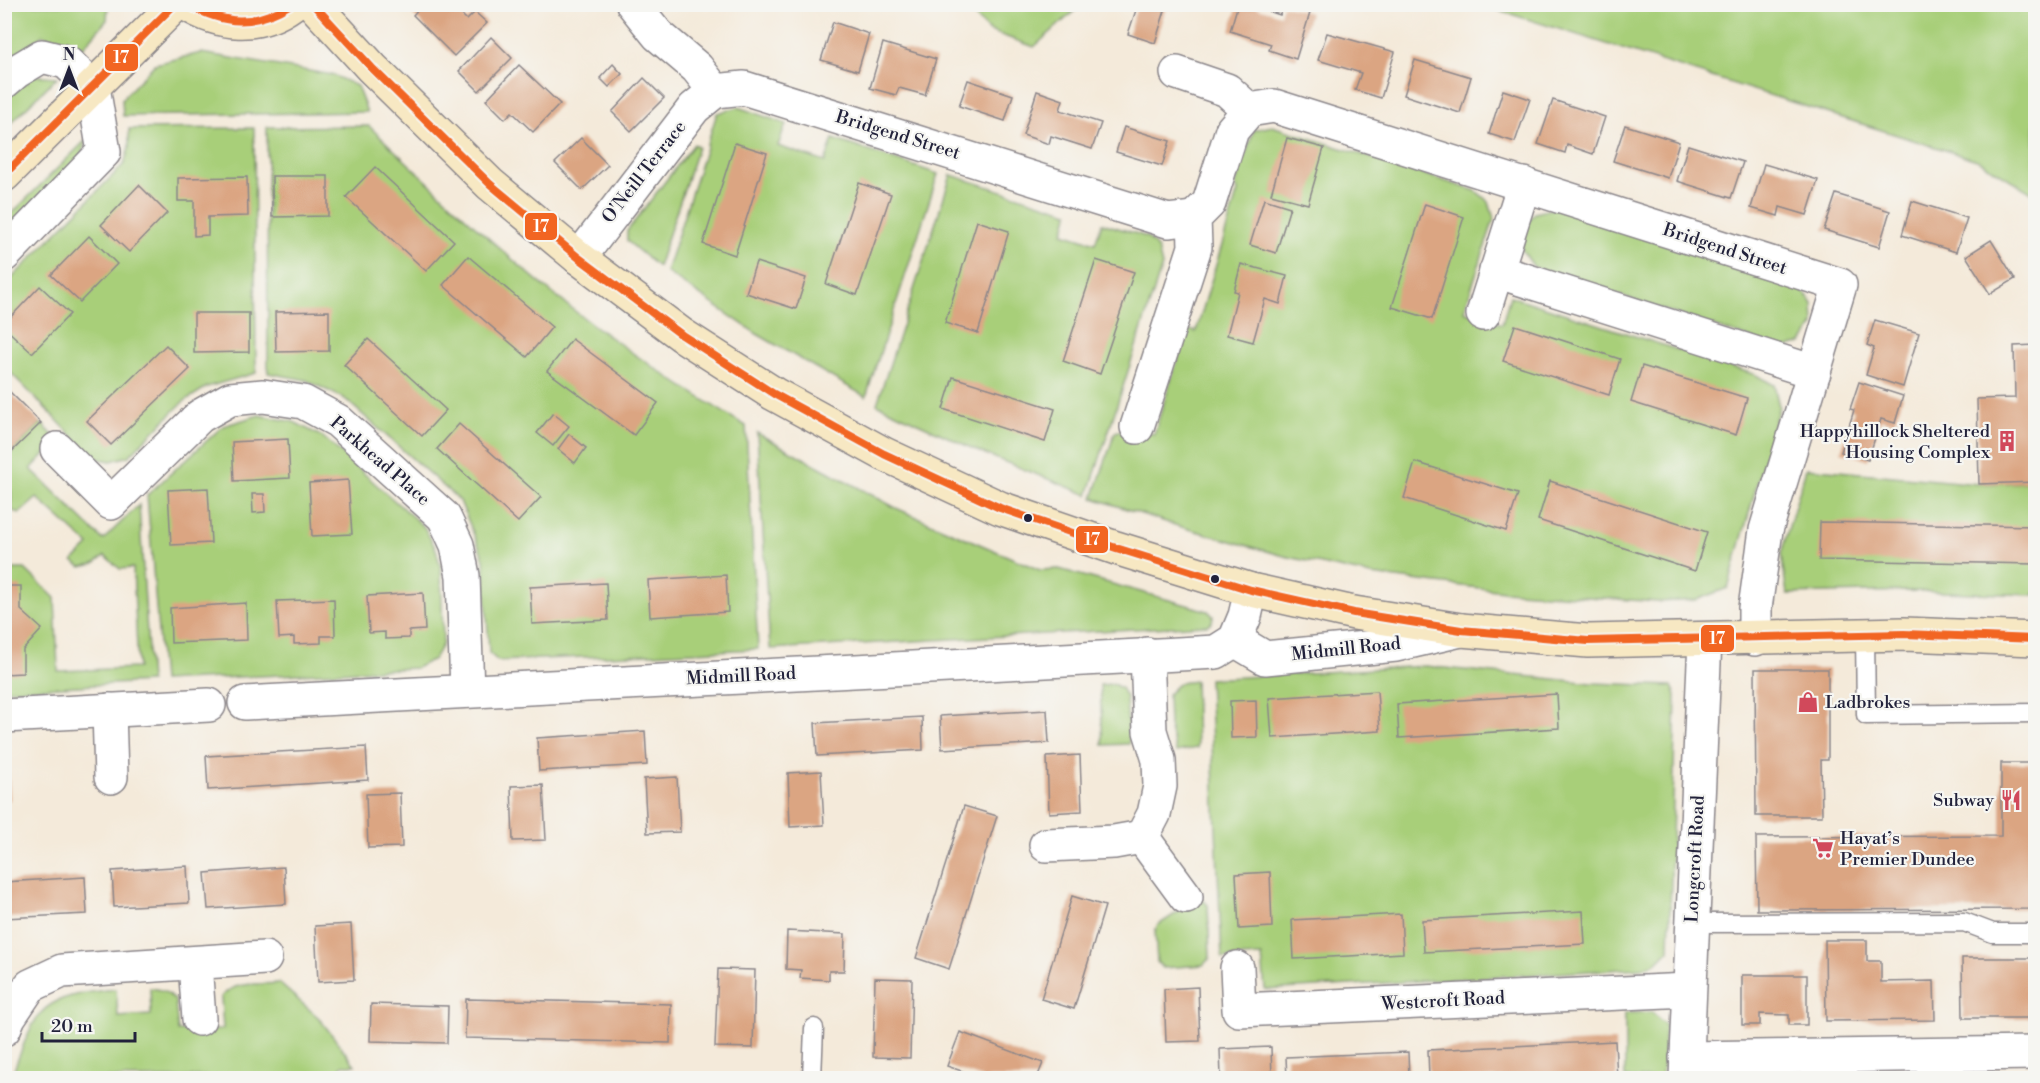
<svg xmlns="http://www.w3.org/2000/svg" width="2040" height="1083" viewBox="0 0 2040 1083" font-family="'Libre Bodoni',serif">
  <rect width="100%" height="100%" fill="#f6f6f2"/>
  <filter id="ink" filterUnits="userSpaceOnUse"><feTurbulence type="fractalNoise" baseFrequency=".0167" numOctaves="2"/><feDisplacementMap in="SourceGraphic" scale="12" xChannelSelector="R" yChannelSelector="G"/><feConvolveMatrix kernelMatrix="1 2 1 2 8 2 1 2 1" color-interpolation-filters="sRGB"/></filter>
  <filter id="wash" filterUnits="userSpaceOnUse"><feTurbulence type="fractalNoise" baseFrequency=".008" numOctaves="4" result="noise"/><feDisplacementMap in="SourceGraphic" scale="24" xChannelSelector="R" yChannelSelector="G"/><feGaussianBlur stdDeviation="1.35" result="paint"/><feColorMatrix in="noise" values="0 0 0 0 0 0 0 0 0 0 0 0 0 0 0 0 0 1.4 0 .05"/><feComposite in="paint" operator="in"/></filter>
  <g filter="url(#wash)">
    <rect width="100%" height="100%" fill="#f4eada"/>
    <!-- green -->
    <g fill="#a8cf79" stroke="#65785a" stroke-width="1.5">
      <polygon points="4,5 108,5 107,20 79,52 43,35 16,55 6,47"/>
      <polygon points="963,5 1081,5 1034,47 990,31"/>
      <polygon points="1482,5 2035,5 2035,195 1980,161"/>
      <polygon points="201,53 333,75 357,86 367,112 123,116 122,99 155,64"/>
      <polygon points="31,75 57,77 5,129 5,100"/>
      <polygon points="738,107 786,124 778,146 825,162 833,139 938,174 866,397 757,334 666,272 717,113"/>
      <path d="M 369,126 C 436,190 503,255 576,312 C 630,353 688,391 746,426 L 758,649 L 498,661 L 489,653 L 484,559 L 460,501 L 345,399 L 306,380 L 268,373 L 267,127 Z"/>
      <polygon points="1272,126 1476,191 1489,202 1494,219 1464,311 1502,324 1510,296 1756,375 1774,385 1779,406 1728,588 1696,600 1658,602 1504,591 1371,575 1284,556 1178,526 1093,498 1115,432 1128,428 1154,434 1187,329 1196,332 1238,191 1235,185 1254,130"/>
      <polygon points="254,128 256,373 207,387 183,402 129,456 111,461 94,458 5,367 4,286 124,164 129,148 129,129"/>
      <polygon points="88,138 77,164 5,239 5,220"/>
      <polygon points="694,144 698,147 658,267 627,241 627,231"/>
      <polygon points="951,175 1069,212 1063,233 1095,243 1102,223 1147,237 1158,249 1162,266 1088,495 980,452 877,404"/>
      <polygon points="1555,208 1800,287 1813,304 1814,325 1802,343 1782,349 1534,267 1522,250 1522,229 1535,213"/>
      <polygon points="259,415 294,422 323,437 424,527 436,549 441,569 443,643 434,659 416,668 162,681 147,495 223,426"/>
      <polygon points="41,423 58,440 31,469 103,540 139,505 150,682 5,690 5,569 25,569 55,598 58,671 138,668 133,568 120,569 105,556 94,564 81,567 73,561 89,545 37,498 20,513 12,511 11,491 5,491 5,459"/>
      <polygon points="757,433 896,508 1040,570 1059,569 1208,611 1213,616 1212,622 1207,625 770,649"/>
      <polygon points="1806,468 1979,484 2035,482 2035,595 1911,591 1787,594 1781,554"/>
      <polygon points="1425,666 1592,683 1672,686 1676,695 1669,950 1656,963 1642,968 1265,990 1262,956 1222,958 1209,679"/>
      <polygon points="1195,681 1197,748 1176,752 1169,726 1168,694 1179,683"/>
      <polygon points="1113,684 1121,688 1126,697 1129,744 1103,745 1100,685"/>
      <polygon points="1202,899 1208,905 1210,958 1203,965 1163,968 1157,962 1155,931 1158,925 1192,903"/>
      <path d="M 279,983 L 319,1018 L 355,1065 L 342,1065 L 337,1077 L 197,1076 L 178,1078 L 11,1078 C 37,1008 37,997 116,989 L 118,1017 L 151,1015 L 150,988 C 161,989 167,992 175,1000 L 178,1031 L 223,1029 L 221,997 C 236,980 257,985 279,983 Z"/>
      <polygon points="1651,1012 1665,1024 1662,1078 1625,1078 1625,1013"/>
    </g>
    <g id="blocks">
      <!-- building -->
      <g fill="#dba582">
        <polygon points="423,4 451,4 467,20 475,12 487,23 454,56 413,15"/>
        <polygon points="1138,4 1167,4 1155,43 1128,34"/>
        <polygon points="1238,4 1246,4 1280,15 1283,5 1310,13 1296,59 1269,50 1271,44 1230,31"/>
        <polygon points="833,22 869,34 858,71 821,60"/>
        <polygon points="1327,33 1395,52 1381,98 1355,90 1361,73 1318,60"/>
        <polygon points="491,37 512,58 479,91 459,71"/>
        <polygon points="883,43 936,59 925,95 899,88 896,95 870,88"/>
        <polygon points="1415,60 1471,77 1460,113 1404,95"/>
        <polygon points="613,64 622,74 609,87 600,78"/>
        <polygon points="519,65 560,104 533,132 512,112 505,119 486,100"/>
        <polygon points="644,78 664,98 631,131 612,112"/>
        <polygon points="968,80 1013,95 1005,121 959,106"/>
        <polygon points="1503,90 1530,99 1515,142 1489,134"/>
        <polygon points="1037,91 1063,100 1060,110 1101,123 1092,149 1051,136 1049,144 1023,135"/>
        <polygon points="1553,100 1605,117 1593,154 1567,145 1565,153 1538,144"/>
        <polygon points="1625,125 1679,142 1668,178 1613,161"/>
        <polygon points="1124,127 1170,141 1162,166 1116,152"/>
        <polygon points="581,138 608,165 582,190 555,163"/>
        <polygon points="1287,138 1324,148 1308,204 1271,194"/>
        <polygon points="735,143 767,153 735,255 703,244"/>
        <polygon points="1688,145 1743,162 1731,198 1677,181"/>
        <polygon points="1764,164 1818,180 1807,215 1780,207 1778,216 1751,208"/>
        <polygon points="375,167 454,241 426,271 346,197"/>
        <polygon points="272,176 328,176 328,216 272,217"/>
        <polygon points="247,177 248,216 208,217 208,235 194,236 194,201 178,201 178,178"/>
        <polygon points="859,183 891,194 857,295 826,284"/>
        <polygon points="139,185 167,213 129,252 101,225"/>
        <polygon points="1836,194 1890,211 1879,247 1824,230"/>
        <polygon points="1264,199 1290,207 1276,253 1250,245"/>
        <polygon points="1912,201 1967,218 1956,252 1902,235"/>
        <polygon points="1425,204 1464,217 1432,319 1392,307"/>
        <polygon points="977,221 1009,231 978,333 945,323"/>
        <polygon points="89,236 117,264 80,302 51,275"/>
        <polygon points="1991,240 2015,279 1990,294 1966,256"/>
        <polygon points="468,256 552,327 527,357 443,285"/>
        <polygon points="1096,260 1134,272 1100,374 1063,361"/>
        <polygon points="756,262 806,278 796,309 746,293"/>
        <polygon points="1241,264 1287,276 1280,304 1265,299 1253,342 1227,335 1238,292 1234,291"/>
        <polygon points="40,286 70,314 32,353 4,327 4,324"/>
        <polygon points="329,311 329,351 276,352 275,312"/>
        <polygon points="194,313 249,313 249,352 194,353"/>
        <polygon points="1875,320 1919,333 1903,387 1866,375 1874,348 1867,345"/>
        <polygon points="1515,325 1620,359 1609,395 1503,361"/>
        <polygon points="368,339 446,410 422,436 344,365"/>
        <polygon points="572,339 658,403 634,435 547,371"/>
        <polygon points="166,345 190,369 111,445 87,421"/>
        <polygon points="2036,345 2036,482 1979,484 1977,399 2015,398 2014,346"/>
        <polygon points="1642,366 1747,398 1736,435 1631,402"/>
        <polygon points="953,377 1055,409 1045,442 943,409"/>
        <polygon points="1859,382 1903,396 1895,423 1881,419 1868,460 1841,452 1854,410 1850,409"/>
        <polygon points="4,386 41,423 4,459"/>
        <polygon points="553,413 569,426 553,446 537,433"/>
        <polygon points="459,424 541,497 518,522 437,449"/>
        <polygon points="569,434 586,448 575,463 558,449"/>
        <polygon points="288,439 290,478 234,481 232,442"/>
        <polygon points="1415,462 1518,494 1506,531 1404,498"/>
        <polygon points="348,480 352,534 312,536 309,483"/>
        <polygon points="1550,481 1707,532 1695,571 1538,520"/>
        <polygon points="208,488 211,543 171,545 168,490"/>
        <polygon points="252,494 264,494 265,512 253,513"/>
        <polygon points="1820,522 2036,526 2036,564 1819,560"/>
        <polygon points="726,575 728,612 650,617 648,580"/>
        <polygon points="606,583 608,620 532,624 530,587"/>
        <polygon points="4,586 21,586 21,610 42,629 23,650 23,673 4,674"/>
        <polygon points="423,593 425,630 409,631 409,638 385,639 385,632 369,633 367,596"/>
        <polygon points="334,599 335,636 321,636 321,643 294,644 294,637 279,638 277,601"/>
        <polygon points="246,603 247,640 171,643 170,608"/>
        <polygon points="1755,669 1828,669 1828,760 1821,760 1822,816 1756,816"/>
        <polygon points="1377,691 1380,731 1272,738 1269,698"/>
        <polygon points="1557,694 1559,728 1399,738 1397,704"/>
        <polygon points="1256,700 1257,737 1231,738 1230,701"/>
        <polygon points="1047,710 1049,743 942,749 940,716"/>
        <polygon points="922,717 923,750 817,756 815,723"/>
        <polygon points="645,731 647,765 539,771 537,738"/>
        <polygon points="366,747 368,780 208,790 206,756"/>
        <polygon points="1080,755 1082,811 1049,813 1047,757"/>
        <polygon points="2001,763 2036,763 2036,909 1757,910 1756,837 2001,836"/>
        <polygon points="4,766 8,766 10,800 4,801"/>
        <polygon points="821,771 824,825 790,827 788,773"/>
        <polygon points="677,777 680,832 647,833 644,779"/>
        <polygon points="543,785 546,840 513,841 511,786"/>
        <polygon points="400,793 402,847 368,848 366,794"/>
        <polygon points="964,806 997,816 949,969 916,958"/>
        <polygon points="187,866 189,903 114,907 112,871"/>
        <polygon points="284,867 286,904 208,909 205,873"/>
        <polygon points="1270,872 1272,927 1239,929 1236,874"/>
        <polygon points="85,877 87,914 4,918 4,882"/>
        <polygon points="1072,896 1105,906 1074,1009 1041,999"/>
        <polygon points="1583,911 1585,944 1424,952 1422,920"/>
        <polygon points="1401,914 1403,953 1294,959 1292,920"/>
        <polygon points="351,924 354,980 318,982 315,926"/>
        <polygon points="787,931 845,934 844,971 829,971 829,980 800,978 801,970 786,969"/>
        <polygon points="1825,940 1867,940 1867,961 1881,961 1881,982 1934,981 1935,1020 1826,1021"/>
        <polygon points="1962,958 2036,958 2036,1018 1963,1018"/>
        <polygon points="718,969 755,970 753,1048 715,1047"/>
        <polygon points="1742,975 1807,975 1807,1025 1789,1025 1789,1015 1760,1014 1760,1025 1742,1025"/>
        <polygon points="875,978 912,979 910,1058 873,1057"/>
        <polygon points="1198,987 1200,1041 1166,1042 1164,989"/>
        <polygon points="466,999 671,1004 670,1043 465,1038"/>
        <polygon points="371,1004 448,1006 447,1043 370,1041"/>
        <polygon points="960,1032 1043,1063 1037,1078 982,1078 947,1066"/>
        <polygon points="1615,1041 1617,1078 1576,1078 1576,1076 1537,1078 1429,1078 1428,1050"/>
        <polygon points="1271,1047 1272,1078 1221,1078 1220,1049"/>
        <polygon points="1408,1052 1409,1078 1287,1078 1286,1057"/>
      </g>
    </g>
  </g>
  <g filter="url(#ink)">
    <use href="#blocks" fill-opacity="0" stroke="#8b868a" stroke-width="1.5"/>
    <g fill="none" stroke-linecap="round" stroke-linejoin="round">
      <defs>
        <g id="lane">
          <polyline points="1865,635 1866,715 2036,713"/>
          <polyline points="1693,923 1964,922 1993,933 2036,933"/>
          <polyline points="812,1078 814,1028"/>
        </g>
        <g id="street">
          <polyline points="633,4 658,35 697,68 715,91 744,88 1168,221 1194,218"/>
          <polyline points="1177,73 1227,90 1249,110"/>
          <polyline points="4,82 17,71 42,56 66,62 93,87 104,152 4,255"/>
          <polyline points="579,258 694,108 715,91"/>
          <polyline points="1496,271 1814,372"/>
          <polyline points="1483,314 1524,184"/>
          <polyline points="1137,427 1195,247 1194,218 1209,203 1232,130 1249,110 1274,106 1840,285 1766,530 1755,608 1755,639"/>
          <polyline points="57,449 111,503 200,416 230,399 263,396 303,402 338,421 444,517 457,545 463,576 467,691"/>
          <polyline points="1235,640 1265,658 1396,645 1461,630"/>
          <polyline points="245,703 1216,652 1235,640 1245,616 1251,590"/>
          <polyline points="109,710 111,777"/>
          <polyline points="4,716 209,705"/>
          <polyline points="1142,837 1186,897"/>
          <polyline points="1046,845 1114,842 1142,837 1154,814 1160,786 1159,760 1150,731 1147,654"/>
          <polyline points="195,963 199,1019"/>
          <polyline points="1237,968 1239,1010 1689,990"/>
          <polyline points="4,1029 9,1017 30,986 62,971 265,958"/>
          <polyline points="1686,1058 2036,1053"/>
          <polyline points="1686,1078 1705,640"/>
        </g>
        <g id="secondary">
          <path d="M 186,4 C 220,25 258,29 292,4"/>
          <polyline points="313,4 372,68 490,184 579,258 682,335 774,394 884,454 1000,508 1116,548 1251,590 1354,613 1461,630 1588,641 1904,634 2036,639"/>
          <polyline points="4,175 176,4"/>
        </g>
      </defs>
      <!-- lane casing -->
      <use href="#lane" stroke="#8b868a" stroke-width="21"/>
      <!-- street casing -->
      <use href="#street" stroke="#8b868a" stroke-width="36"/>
      <!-- secondary casing -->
      <use href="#secondary" stroke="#8b868a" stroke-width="36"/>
      <!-- lane -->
      <use href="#lane" stroke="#fff" stroke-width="18"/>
      <!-- street -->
      <use href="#street" stroke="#fff" stroke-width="33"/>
      <!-- secondary -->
      <use href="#secondary" stroke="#f7e8c3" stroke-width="33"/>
      <defs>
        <g id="bus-1">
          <path d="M 187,4 C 224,25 255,27 291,4"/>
          <polyline points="313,4 372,68 490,184 579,258 682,335 774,394 884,454 1000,508 1116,548 1251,590 1354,613 1461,630 1588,641 1904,634 2036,639"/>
          <polyline points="4,175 175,4"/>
        </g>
      </defs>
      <!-- bus-1 casing -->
      <use href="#bus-1" stroke="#f6f6f2" stroke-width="12"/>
      <!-- bus-1 -->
      <use href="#bus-1" stroke="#f26522" stroke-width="8"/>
    </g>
  </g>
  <!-- icons -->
  <defs>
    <symbol id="building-bare" viewBox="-9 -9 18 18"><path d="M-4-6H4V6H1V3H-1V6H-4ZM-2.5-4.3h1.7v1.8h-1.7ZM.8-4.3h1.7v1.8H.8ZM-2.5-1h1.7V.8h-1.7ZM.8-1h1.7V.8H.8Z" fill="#d1495b" stroke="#f6f6f2" stroke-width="2.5" paint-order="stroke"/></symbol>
    <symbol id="shop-bare" viewBox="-9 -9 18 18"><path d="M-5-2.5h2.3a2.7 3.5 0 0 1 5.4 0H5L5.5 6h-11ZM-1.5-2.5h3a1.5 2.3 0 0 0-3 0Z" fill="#d1495b" stroke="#f6f6f2" stroke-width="2.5" paint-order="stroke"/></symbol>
    <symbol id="restaurant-bare" viewBox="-9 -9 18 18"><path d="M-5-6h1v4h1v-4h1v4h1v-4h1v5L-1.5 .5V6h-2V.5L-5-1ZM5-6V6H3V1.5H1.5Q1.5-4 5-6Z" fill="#d1495b" stroke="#f6f6f2" stroke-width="2.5" paint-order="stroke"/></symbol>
    <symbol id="supermarket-bare" viewBox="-9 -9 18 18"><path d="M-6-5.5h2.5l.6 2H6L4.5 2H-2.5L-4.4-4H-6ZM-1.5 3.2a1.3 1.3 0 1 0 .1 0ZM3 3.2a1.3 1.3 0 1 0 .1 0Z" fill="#d1495b" stroke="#f6f6f2" stroke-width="2.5" paint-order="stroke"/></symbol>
  </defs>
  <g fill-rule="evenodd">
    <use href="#building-bare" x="1992" y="426" width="30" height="30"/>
    <use href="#shop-bare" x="1793" y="687" width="30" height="30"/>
    <use href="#restaurant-bare" x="1996" y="785" width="30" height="30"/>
    <use href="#supermarket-bare" x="1808" y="833" width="30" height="30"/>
  </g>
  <!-- markers -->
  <g fill="#22223b" stroke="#f6f6f2" stroke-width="2">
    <circle cx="1028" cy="518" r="5"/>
    <circle cx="1215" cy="579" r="5"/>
  </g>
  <g text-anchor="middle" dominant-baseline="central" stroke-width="4.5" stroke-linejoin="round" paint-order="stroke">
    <!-- street labels -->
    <g font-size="18" fill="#22223b" stroke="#f6f6f2">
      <text transform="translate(898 135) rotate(17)">Bridgend Street</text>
      <text transform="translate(644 172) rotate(-52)">O'Neill Terrace</text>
      <text transform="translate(1725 249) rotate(18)">Bridgend Street</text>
      <text transform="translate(380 461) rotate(41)">Parkhead Place</text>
      <text transform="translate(1346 649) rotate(-6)">Midmill Road</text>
      <text transform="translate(741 676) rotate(-3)">Midmill Road</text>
      <text transform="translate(1695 859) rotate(-87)">Longcroft Road</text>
      <text transform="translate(1443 1001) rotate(-3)">Westcroft Road</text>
    </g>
    <!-- poi labels -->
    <g font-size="18" fill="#22223b" stroke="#f6f6f2" text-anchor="end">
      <text x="1990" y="431">Happyhillock Sheltered<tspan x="1990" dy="21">Housing Complex</tspan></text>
      <text x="1825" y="702" text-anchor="start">Ladbrokes</text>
      <text x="1994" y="800">Subway</text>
      <text x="1840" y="838" text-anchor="start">Hayat’s<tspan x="1840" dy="21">Premier Dundee</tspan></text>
    </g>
  </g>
  <g stroke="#f6f6f2" stroke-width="2">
    <rect x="104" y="43" width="35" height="29" rx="6" fill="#f26522"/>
    <rect x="524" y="212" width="34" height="29" rx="6" fill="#f26522"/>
    <rect x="1075" y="525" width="34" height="29" rx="6" fill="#f26522"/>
    <rect x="1700" y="624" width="35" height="29" rx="6" fill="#f26522"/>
  </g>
  <g font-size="16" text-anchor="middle" font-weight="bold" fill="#fff">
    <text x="121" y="63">17</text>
    <text x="541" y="232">17</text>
    <text x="1092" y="545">17</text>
    <text x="1717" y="644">17</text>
  </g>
  <!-- margin -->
  <rect width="2040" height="1083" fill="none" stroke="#f6f6f2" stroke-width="24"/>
  <!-- north arrow -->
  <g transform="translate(69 69)" stroke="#f6f6f2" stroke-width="4.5" paint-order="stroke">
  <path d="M0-4.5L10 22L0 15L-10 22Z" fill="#22223b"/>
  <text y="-9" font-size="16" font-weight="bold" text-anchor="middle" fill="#22223b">N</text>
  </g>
  <!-- scale -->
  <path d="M42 1032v9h93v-9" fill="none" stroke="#22223b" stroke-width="3"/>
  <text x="51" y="1032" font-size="18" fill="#22223b" stroke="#f6f6f2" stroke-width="4.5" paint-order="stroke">20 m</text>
</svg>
